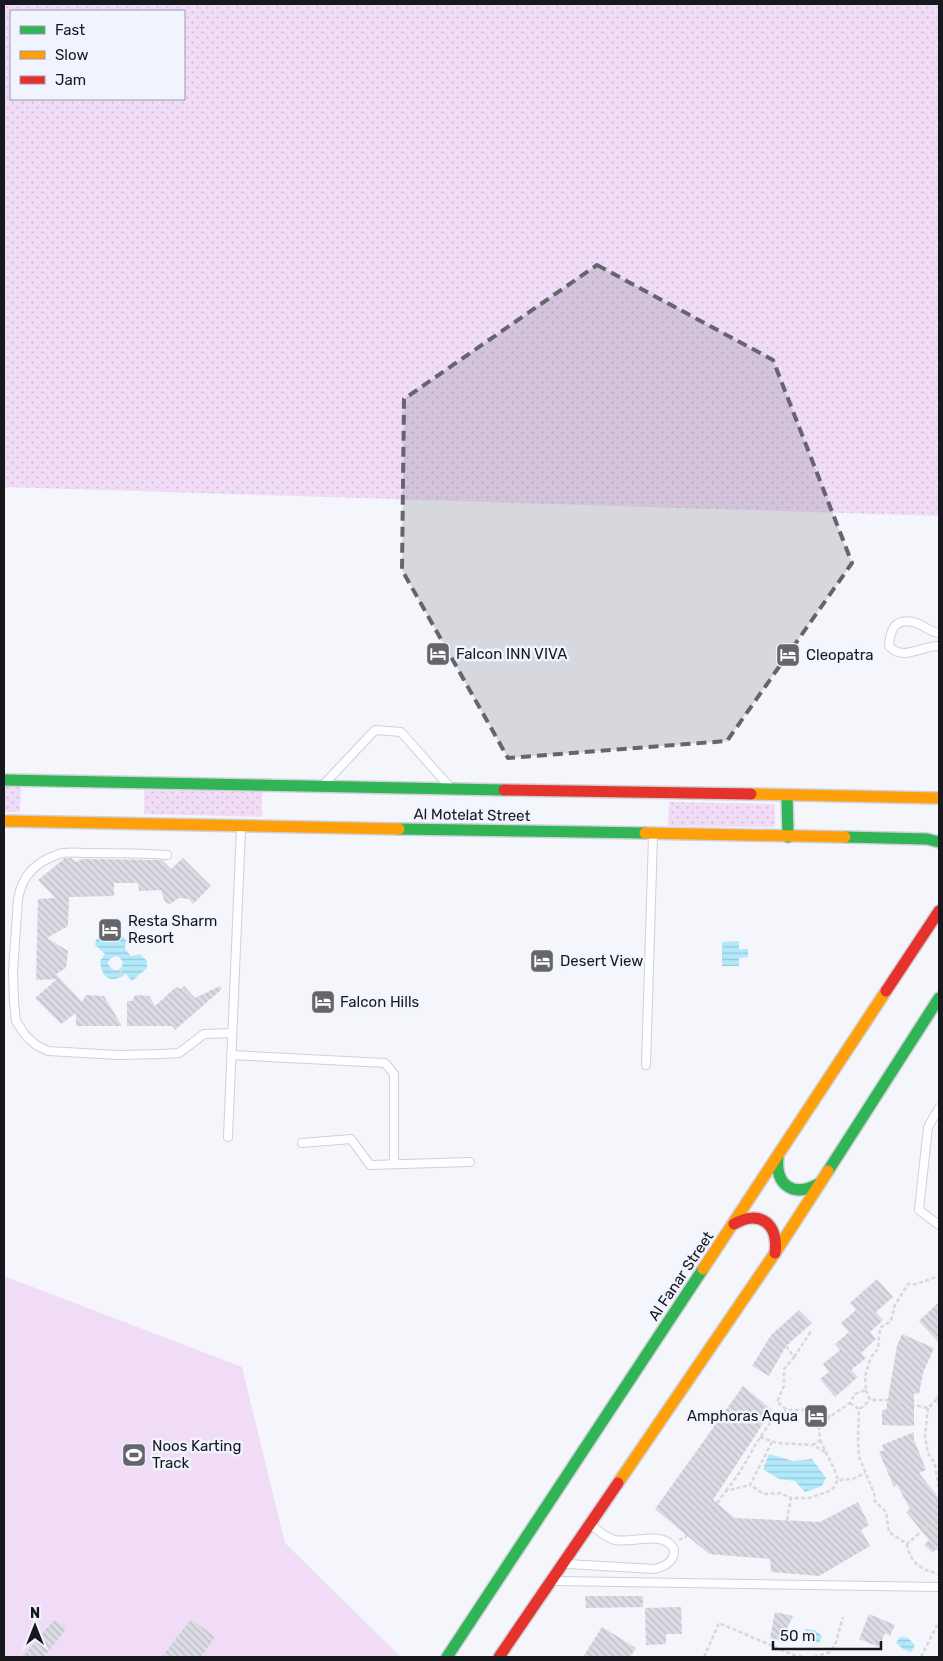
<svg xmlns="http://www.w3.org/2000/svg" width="943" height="1661" viewBox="0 0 943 1661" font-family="Rubik,sans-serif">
  <defs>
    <pattern id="grass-dots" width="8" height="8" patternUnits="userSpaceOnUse" patternTransform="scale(1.25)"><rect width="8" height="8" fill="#f1dcf8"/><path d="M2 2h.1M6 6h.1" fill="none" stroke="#cebcd4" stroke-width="1.8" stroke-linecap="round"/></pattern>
    <pattern id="water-rules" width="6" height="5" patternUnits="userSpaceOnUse" patternTransform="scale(1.25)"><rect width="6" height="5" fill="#b1e9fb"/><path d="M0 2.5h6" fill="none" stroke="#98c7d7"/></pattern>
    <pattern id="building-back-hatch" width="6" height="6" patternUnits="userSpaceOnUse" patternTransform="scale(1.25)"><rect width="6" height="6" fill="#dbdbe3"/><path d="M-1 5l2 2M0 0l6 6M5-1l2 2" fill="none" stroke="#bbbbc2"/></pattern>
  </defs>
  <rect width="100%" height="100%" fill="#f4f6fc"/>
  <!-- grass -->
  <g fill="url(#grass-dots)" fill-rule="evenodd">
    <path d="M 4,4 L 939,4 L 939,516 L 4,487 ZM 11,11 L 184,11 L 184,99 L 11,99 Z"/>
    <polygon points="4,787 21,787 20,812 4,812"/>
    <polygon points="144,790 262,792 262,817 144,814"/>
    <polygon points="669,802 775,804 775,827 668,826"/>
  </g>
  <!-- pitch -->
  <polygon fill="#f1dcf8" points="4,1276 242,1367 285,1543 401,1657 4,1657"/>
  <!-- water -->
  <g fill="url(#water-rules)" fill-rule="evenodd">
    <path d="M 110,928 L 115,929 L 126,940 L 125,949 L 131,956 L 140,954 L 147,961 L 147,968 L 132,981 L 126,974 C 110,985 102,978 100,961 L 105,954 L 95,945 L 96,940 ZM 118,956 L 123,962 L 122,967 L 118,970 L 113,970 L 108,964 C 109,958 112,957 118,956 Z"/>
    <polygon points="739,941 739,949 748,949 748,957 739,958 739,966 722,966 722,942"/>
    <polygon points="769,1454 793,1461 812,1459 826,1478 822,1486 805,1492 795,1481 779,1479 763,1469"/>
    <polygon points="806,1629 815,1630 822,1636 819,1643 810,1641 803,1636"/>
    <polygon points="900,1637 908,1638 915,1645 911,1652 903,1649 896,1643"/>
  </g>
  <!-- building -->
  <g fill="url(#building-back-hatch)">
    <polygon points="65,858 71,858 75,862 83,859 162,860 171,869 183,858 211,886 193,904 189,899 179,898 170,904 167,903 164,900 161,890 139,891 138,883 114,883 114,896 69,897 68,926 47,938 68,951 66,968 56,974 82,1002 86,995 104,996 122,1026 76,1026 76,1013 61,1024 35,998 57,979 36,980 38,899 55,898 38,880"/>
    <polygon points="184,986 195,998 220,986 222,989 175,1030 172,1026 127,1026 127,1001 132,1001 135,995 149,996 155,1006 176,987 181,989"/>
    <polygon points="877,1279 893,1297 876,1312 883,1320 870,1332 876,1339 861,1353 866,1358 851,1370 858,1377 835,1397 820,1379 829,1372 823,1364 840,1350 835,1344 849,1332 841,1323 856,1310 850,1303"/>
    <polygon points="939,1302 939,1343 919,1321"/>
    <polygon points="799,1310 812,1323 786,1346 769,1376 752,1366 771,1335"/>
    <polygon points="902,1334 934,1348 923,1373 919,1394 914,1393 914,1426 882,1425 882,1410 886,1410 897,1346"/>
    <polygon points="743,1386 772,1410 713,1500 735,1518 820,1522 858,1502 869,1525 861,1530 870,1546 819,1576 771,1572 770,1559 709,1554 655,1509"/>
    <polygon points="914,1432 914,1440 926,1470 919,1473 939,1498 939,1553 936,1549 933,1553 924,1545 929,1540 906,1512 910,1509 897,1485 894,1487 879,1452 884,1450 882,1445"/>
    <polygon points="585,1596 643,1596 643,1607 586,1608"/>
    <polygon points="681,1607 682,1634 666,1634 666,1644 646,1645 645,1608"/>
    <polygon points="775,1612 793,1616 787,1629 793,1632 791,1642 770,1638"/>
    <polygon points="869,1614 895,1625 890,1636 885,1633 879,1647 859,1639"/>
    <polygon points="191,1619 215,1637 201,1657 162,1657"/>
    <polygon points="54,1620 66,1629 44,1657 22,1657"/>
    <polygon points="602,1627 636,1648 630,1657 583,1657"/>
  </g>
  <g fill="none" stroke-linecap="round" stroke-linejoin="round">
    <defs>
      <g id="lane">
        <path d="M 939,633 C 929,632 923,624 913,622 C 894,618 890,631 889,646 C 903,662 923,645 939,646"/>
        <polyline points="326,782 375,730 401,732 448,785"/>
        <path d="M 167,855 C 140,853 113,853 86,853 C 78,853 67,851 59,854 C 36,862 22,875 18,899 L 13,972 L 14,1002 L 16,1021 L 26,1036 L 36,1045 L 48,1051 L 118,1055 L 161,1054 L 179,1053 L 204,1034 L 232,1033"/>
        <polyline points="231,1055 385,1063 394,1074 394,1164"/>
        <polyline points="646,1065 653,836"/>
        <polyline points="939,1108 928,1127 919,1210 939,1225"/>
        <polyline points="228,1137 241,828"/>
        <polyline points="302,1143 351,1139 370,1165 470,1162"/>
        <path d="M 567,1564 L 655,1569 C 666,1566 675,1561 674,1549 C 662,1529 634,1544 615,1540 C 606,1538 598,1530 591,1525"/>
        <polyline points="556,1581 939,1587"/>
      </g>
      <g id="fast">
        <polyline points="4,780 504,790"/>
        <polyline points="787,795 788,837"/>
        <polyline points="399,829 645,833"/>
        <polyline points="845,837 927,839 939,842"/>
        <path d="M 778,1157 C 775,1185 793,1198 818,1184"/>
        <polyline points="828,1171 939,998"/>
        <polyline points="447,1657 703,1269"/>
      </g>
      <g id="slow">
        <polyline points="751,794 939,798"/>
        <polyline points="4,821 399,829"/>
        <polyline points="645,833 845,837"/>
        <polyline points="703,1269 886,991"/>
        <polyline points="618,1483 775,1253 828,1171"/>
      </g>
      <g id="jam">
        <polyline points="504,790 751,794"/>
        <polyline points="886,991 939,911"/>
        <path d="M 734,1224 C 760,1209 779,1224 775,1253"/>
        <polyline points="499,1657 618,1483"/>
      </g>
    </defs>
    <!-- lane casing -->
    <use href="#lane" stroke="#cfd1d7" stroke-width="10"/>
    <!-- fast casing -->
    <use href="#fast" stroke="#cfd1d7" stroke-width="14"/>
    <!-- slow casing -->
    <use href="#slow" stroke="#cfd1d7" stroke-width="14"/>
    <!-- jam casing -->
    <use href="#jam" stroke="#cfd1d7" stroke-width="14"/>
    <!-- path -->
    <g stroke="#d7d8da" stroke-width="2.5" stroke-dasharray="4 2.5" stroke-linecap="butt">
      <polyline points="120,969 122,976"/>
      <polyline points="786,1346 794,1357 784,1369 784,1386 777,1402 787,1410"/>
      <polyline points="794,1357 812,1330"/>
      <polyline points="866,1390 870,1400 891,1400 928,1408 937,1399"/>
      <polyline points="939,1396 937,1399 939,1404"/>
      <polyline points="850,1403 859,1409 858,1440 859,1457 874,1493 875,1501 886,1512 889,1532 907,1544 939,1516"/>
      <polyline points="928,1408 925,1436 928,1453 935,1464 939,1491"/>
      <polyline points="860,1409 870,1400"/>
      <polyline points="760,1437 777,1443 813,1445"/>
      <path d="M 820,1440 C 826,1454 834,1466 838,1480 L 853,1479 L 865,1473"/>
      <polyline points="772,1442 750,1485 764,1494 780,1493 791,1498"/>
      <polyline points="825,1452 813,1445 820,1440 819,1429 831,1416 850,1403 855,1394 866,1390 865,1376 871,1357 878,1349 880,1328 891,1321 895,1305 908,1284 916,1284 939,1276"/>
      <polyline points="726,1491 740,1472 754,1447 771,1421 787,1410 803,1410 819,1416 831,1416"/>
      <polyline points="717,1503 726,1491 750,1485"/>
      <polyline points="787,1520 791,1498 809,1498 832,1490 838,1480"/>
      <polyline points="679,1540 687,1536"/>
      <path d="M 907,1544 C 910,1563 921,1570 939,1574"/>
      <polyline points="704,1657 719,1623 794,1655"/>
      <polyline points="794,1657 794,1655 805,1657"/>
      <polyline points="814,1657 830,1652 836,1642 843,1617"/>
      <polyline points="921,1657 937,1625"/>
    </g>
    <!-- lane -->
    <use href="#lane" stroke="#fdfeff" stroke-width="8"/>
    <!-- fast -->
    <use href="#fast" stroke="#30b455" stroke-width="11"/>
    <!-- slow -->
    <use href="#slow" stroke="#ff9f0a" stroke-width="11"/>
    <!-- jam -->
    <use href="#jam" stroke="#e5322d" stroke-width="11"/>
  </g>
  <!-- marked area -->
  <path fill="#64666b" fill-opacity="0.2" stroke="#64666b" stroke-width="4" stroke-dasharray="10 6" stroke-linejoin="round" d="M 597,265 L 773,360 L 852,563 L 727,741 L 508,758 L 402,570 L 404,399 Z"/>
  <!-- icons -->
  <defs>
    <symbol id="hotel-square" viewBox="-11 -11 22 22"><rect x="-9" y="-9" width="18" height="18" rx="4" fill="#64666b" stroke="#f1f4ff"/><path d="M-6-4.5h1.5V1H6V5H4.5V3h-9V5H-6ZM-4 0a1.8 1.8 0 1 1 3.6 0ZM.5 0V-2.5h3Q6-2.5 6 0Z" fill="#fff"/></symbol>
    <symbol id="stadium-square" viewBox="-11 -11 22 22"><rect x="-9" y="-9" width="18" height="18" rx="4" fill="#64666b" stroke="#f1f4ff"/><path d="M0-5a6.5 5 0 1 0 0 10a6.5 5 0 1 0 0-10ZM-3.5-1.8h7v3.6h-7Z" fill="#fff"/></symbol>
  </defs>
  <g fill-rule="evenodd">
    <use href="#hotel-square" x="424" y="640" width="28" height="28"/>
    <use href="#hotel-square" x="774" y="641" width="28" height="28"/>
    <use href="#hotel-square" x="96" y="916" width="28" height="28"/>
    <use href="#hotel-square" x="528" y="947" width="28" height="28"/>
    <use href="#hotel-square" x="309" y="988" width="28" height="28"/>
    <use href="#hotel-square" x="802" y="1402" width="28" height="28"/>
    <use href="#stadium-square" x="120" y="1441" width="28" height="28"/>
  </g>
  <g text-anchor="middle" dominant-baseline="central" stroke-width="5" stroke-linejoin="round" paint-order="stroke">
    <!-- poi labels -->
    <g font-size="15" fill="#16181d" stroke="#f1f4ff" text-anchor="start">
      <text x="456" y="654">Falcon INN VIVA</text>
      <text x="806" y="655">Cleopatra</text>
      <text x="128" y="921">Resta Sharm<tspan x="128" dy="17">Resort</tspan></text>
      <text x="560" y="961">Desert View</text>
      <text x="340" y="1002">Falcon Hills</text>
      <text x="798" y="1416" text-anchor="end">Amphoras Aqua</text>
      <text x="152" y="1446">Noos Karting<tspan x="152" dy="17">Track</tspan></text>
    </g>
    <!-- street labels -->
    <g font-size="15" fill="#16181d" stroke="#f1f4ff">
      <text transform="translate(472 815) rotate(1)">Al Motelat Street</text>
      <text transform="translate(681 1276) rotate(-56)">Al Fanar Street</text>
    </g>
  </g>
  <!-- border -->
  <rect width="943" height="1661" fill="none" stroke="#16181d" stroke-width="10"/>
  <!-- legend -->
  <rect x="10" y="10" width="175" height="90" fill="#f1f4ff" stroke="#999ca5"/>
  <rect x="20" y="26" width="25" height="8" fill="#30b455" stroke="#999ca5"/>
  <text x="55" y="35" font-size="15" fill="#16181d">Fast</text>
  <rect x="20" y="51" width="25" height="8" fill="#ff9f0a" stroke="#999ca5"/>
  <text x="55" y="60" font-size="15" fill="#16181d">Slow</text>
  <rect x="20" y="76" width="25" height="8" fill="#e5322d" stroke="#999ca5"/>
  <text x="55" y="85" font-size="15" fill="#16181d">Jam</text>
  <!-- north arrow -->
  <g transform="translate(35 1626)" stroke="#f1f4ff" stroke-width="4" paint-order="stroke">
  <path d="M0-4L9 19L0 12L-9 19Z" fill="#16181d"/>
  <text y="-8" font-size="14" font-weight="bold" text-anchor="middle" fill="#16181d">N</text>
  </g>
  <!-- scale -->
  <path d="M773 1641v8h108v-8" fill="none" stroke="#16181d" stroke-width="2.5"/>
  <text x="780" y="1641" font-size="15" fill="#16181d" stroke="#f1f4ff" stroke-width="4" paint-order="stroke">50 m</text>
</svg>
